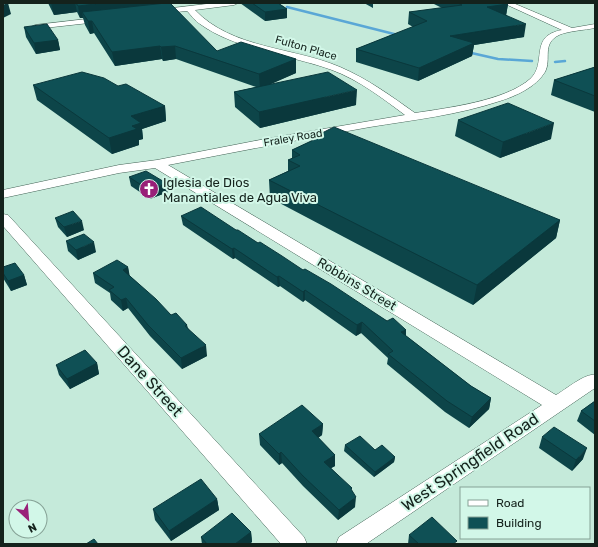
<svg xmlns="http://www.w3.org/2000/svg" width="598" height="547" viewBox="0 0 598 547" font-family="Rubik,sans-serif">
  <rect width="100%" height="100%" fill="#c5eada"/>
  <g fill="none" stroke-linecap="round" stroke-linejoin="round">
    <!-- stream -->
    <g stroke="#5aa7d6" stroke-width="2.5">
      <polyline points="287,7 398,35"/>
      <polyline points="467,52 498,59 532,61"/>
      <polyline points="555,62 565,61"/>
    </g>
    <defs>
      <g id="minor">
        <path d="M 215,3 L 238,3 L 234,5 L 195,10 C 232,49 293,47 340,67 C 368,79 391,96 415,113 C 447,108 505,101 530,79 C 548,63 528,36 562,30 L 503,3 L 513,3 L 572,28 L 595,24 L 595,28 C 585,30 568,31 559,35 C 541,44 552,59 545,72 C 536,87 516,96 500,101 C 458,115 413,120 370,127 C 302,139 235,152 168,165 L 556,395 C 565,390 585,373 595,375 L 595,388 L 366,544 L 336,544 L 339,537 L 542,405 L 155,168 L 119,173 L 3,198 L 3,190 L 119,165 L 157,160 L 265,139 L 405,115 C 382,98 359,80 332,70 C 291,55 236,50 200,24 C 195,21 191,15 187,11 L 156,14 L 152,12 L 156,10 Z"/>
        <polygon points="104,17 107,17 107,21 35,29 31,27 35,25"/>
        <polygon points="3,214 8,215 304,537 307,544 281,544 3,226"/>
      </g>
    </defs>
    <!-- minor casing -->
    <use href="#minor" stroke="#426255" stroke-width="1"/>
    <!-- minor -->
    <use href="#minor" fill="#fff" fill-rule="evenodd"/>
  </g>
  <!-- wall -->
  <g fill="#0d4549">
    <polygon points="48,3 164,3 217,51 296,59 296,73 270,84 356,105 260,128 235,107 234,92 256,87 176,59 163,61 162,59 115,66 94,33 90,34 85,25 83,18 80,18 77,12 54,15"/>
    <polygon points="240,3 278,3 287,9 287,18 265,21"/>
    <polygon points="364,3 376,3 373,3 373,8"/>
    <polygon points="432,3 505,3 508,4 506,15 524,37 474,45 472,56 418,81 356,62 356,49 413,27 408,24 409,12 442,8"/>
    <polygon points="24,27 58,40 60,50 36,54 26,37"/>
    <polygon points="595,67 595,112 551,95 554,80"/>
    <polygon points="33,85 118,86 165,106 166,121 142,129 143,139 139,140 139,145 112,154 37,100"/>
    <polygon points="458,120 551,139 500,158 455,136"/>
    <polygon points="318,135 560,220 556,238 473,305 270,198 269,180 288,171 288,160 292,159 292,150 318,138"/>
    <polygon points="129,177 168,192 150,199 131,186"/>
    <polygon points="181,216 236,230 387,321 406,330 406,336 471,386 491,398 489,409 469,428 445,412 387,364 388,358 361,333 356,336 305,300 303,302 280,286 278,287 235,258 233,259 183,225"/>
    <polygon points="55,218 84,230 67,237 58,227"/>
    <polygon points="66,241 96,252 78,260 68,251"/>
    <polygon points="3,267 24,275 27,285 11,291 3,278"/>
    <polygon points="128,267 129,275 171,315 187,325 188,328 207,356 182,369 150,336 128,308 123,311 111,300 110,293 95,283 93,273"/>
    <polygon points="97,363 99,374 70,389 59,375 56,365"/>
    <polygon points="595,401 595,435 577,421 581,411"/>
    <polygon points="323,424 322,435 318,438 335,455 335,466 331,468 352,491 355,507 338,520 303,486 282,463 279,465 260,445 259,434"/>
    <polygon points="542,437 583,459 572,471 539,448"/>
    <polygon points="345,445 375,450 395,457 394,462 374,477 344,451"/>
    <polygon points="217,499 219,510 171,541 155,520 153,509"/>
    <polygon points="251,532 252,542 249,544 202,544 201,537"/>
    <polygon points="409,535 456,544 408,544"/>
  </g>
  <!-- shaded-wall -->
  <g fill="#0a383c">
    <polygon points="7,3 8,3 11,14 3,18 3,5"/>
    <polygon points="51,3 75,3 77,12 54,15"/>
    <polygon points="104,3 164,3 82,12 83,18 80,18 78,6"/>
    <polygon points="508,4 506,16 487,7"/>
    <polygon points="287,9 287,18 265,21 265,12"/>
    <polygon points="88,21 92,21 94,33 90,34"/>
    <polygon points="526,24 524,37 474,45 472,56 418,81 419,68 450,36"/>
    <polygon points="58,40 60,50 36,54 34,43"/>
    <polygon points="160,46 162,59 115,66 112,52"/>
    <polygon points="175,46 176,59 163,61 161,47"/>
    <polygon points="296,59 296,73 260,89 259,74"/>
    <polygon points="357,90 356,105 260,128 259,112"/>
    <polygon points="165,106 166,121 142,129 143,139 139,140 139,145 112,154 109,138 131,116"/>
    <polygon points="554,123 551,139 500,158 503,142"/>
    <polygon points="166,183 168,192 150,199 149,190"/>
    <polygon points="560,220 556,238 473,305 477,285"/>
    <polygon points="82,221 84,230 67,237 64,227"/>
    <polygon points="94,242 96,252 78,260 76,250"/>
    <polygon points="234,248 235,258 233,259 232,249"/>
    <polygon points="128,267 130,277 123,270"/>
    <polygon points="24,275 27,285 11,291 8,281"/>
    <polygon points="279,276 280,286 278,287 277,277"/>
    <polygon points="305,290 305,300 303,302 303,292"/>
    <polygon points="126,298 128,308 123,311 121,300"/>
    <polygon points="362,322 361,333 356,336 357,325"/>
    <polygon points="406,330 405,340 401,332"/>
    <polygon points="206,345 207,356 182,369 181,358"/>
    <polygon points="97,363 99,374 70,389 67,379"/>
    <polygon points="491,398 489,409 469,428 472,417"/>
    <polygon points="323,424 322,435 312,442 312,431"/>
    <polygon points="587,448 583,459 572,471 576,460"/>
    <polygon points="281,452 282,463 279,465 279,454"/>
    <polygon points="335,455 335,466 324,472 324,462"/>
    <polygon points="395,457 394,462 374,477 375,472"/>
    <polygon points="356,497 355,507 338,520 339,510"/>
    <polygon points="217,499 219,510 171,541 169,531"/>
    <polygon points="251,532 252,542 249,544 235,544"/>
  </g>
  <!-- building -->
  <g fill="#0f5055" stroke="#0a383c">
    <polygon points="76,3 104,3 78,6"/>
    <polygon points="166,3 170,3 217,51 241,42 296,59 259,74 175,46 161,47 160,46 112,52 92,21 88,21 82,12"/>
    <polygon points="252,3 278,3 287,9 265,12"/>
    <polygon points="458,3 505,3 508,4 487,7 526,24 450,36 474,43 419,68 356,49 427,21 409,12 462,5"/>
    <polygon points="47,24 58,40 34,43 24,27"/>
    <polygon points="595,67 595,96 554,80"/>
    <polygon points="82,72 104,78 118,86 126,84 165,106 131,116 141,123 132,126 137,129 109,138 33,85"/>
    <polygon points="328,72 357,90 259,112 234,92"/>
    <polygon points="508,103 554,123 503,142 458,120"/>
    <polygon points="334,127 560,220 477,285 269,180 300,166 288,160 300,155 292,150 322,136 318,135"/>
    <polygon points="146,171 166,183 149,190 129,177"/>
    <polygon points="201,207 236,230 238,230 258,243 260,242 282,256 303,270 305,269 331,284 387,321 393,318 406,330 401,332 471,386 491,398 472,417 447,401 388,354 393,351 362,322 357,325 305,290 303,292 279,276 277,277 234,248 232,249 181,216"/>
    <polygon points="73,211 82,221 64,227 55,218"/>
    <polygon points="84,234 94,242 76,250 66,241"/>
    <polygon points="117,260 128,267 123,270 156,299 171,315 176,313 187,325 185,326 206,345 181,358 148,325 126,298 121,300 109,290 114,287 93,273"/>
    <polygon points="15,263 24,275 8,281 3,273 3,267"/>
    <polygon points="85,350 97,363 67,379 56,365"/>
    <polygon points="595,401 595,421 581,411"/>
    <polygon points="302,405 323,424 312,431 335,455 324,462 352,488 351,489 356,497 339,510 303,476 281,452 279,454 259,434"/>
    <polygon points="554,427 587,448 576,460 542,437"/>
    <polygon points="360,436 375,450 382,445 395,457 375,472 345,445"/>
    <polygon points="201,479 217,499 169,531 153,509"/>
    <polygon points="232,513 251,532 235,544 207,544 201,537"/>
    <polygon points="432,517 457,541 453,544 419,544 409,535"/>
    <polygon points="94,539 98,544 86,544"/>
  </g>
  <!-- icons -->
  <defs>
    <symbol id="church-disc" viewBox="-11 -11 22 22"><circle r="9.5" fill="#991f78" stroke="#d2f7e8"/><path d="M-1.2-6h2.4v3.5h3.3v2.4h-3.3V6h-2.4V-.1h-3.3v-2.4h3.3Z" fill="#fff"/></symbol>
  </defs>
  <g fill-rule="evenodd">
    <use href="#church-disc" x="138" y="178" width="22" height="22"/>
  </g>
  <g text-anchor="middle" dominant-baseline="central" stroke-width="4" stroke-linejoin="round" paint-order="stroke">
    <!-- far-street labels -->
    <g font-size="11" fill="#14221c" stroke="#d2f7e8">
      <text transform="translate(306 48) rotate(16)">Fulton Place</text>
      <text transform="translate(293 138) rotate(-10)">Fraley Road</text>
    </g>
    <!-- poi labels -->
    <g font-size="13" fill="#14221c" stroke="#d2f7e8" text-anchor="start">
      <text x="163" y="182">Iglesia de Dios<tspan x="163" dy="15">Manantiales de Agua Viva</tspan></text>
    </g>
    <!-- street labels -->
    <g font-size="13" fill="#14221c" stroke="#d2f7e8">
      <text transform="translate(357 284) rotate(31)">Robbins Street</text>
    </g>
    <!-- near-street labels -->
    <g font-size="16" fill="#14221c" stroke="#d2f7e8">
      <text transform="translate(150 381) rotate(48)">Dane Street</text>
      <text transform="translate(470 462) rotate(-34)">West Springfield Road</text>
    </g>
  </g>
  <!-- border -->
  <rect width="598" height="547" fill="none" stroke="#14221c" stroke-width="8"/>
  <!-- legend -->
  <rect x="460" y="487" width="130" height="52" fill="#d2f7e8" stroke="#86a296"/>
  <rect x="468" y="500" width="20" height="6" fill="#ffffff" stroke="#86a296"/>
  <text x="496" y="507" font-size="12" fill="#14221c">Road</text>
  <rect x="468" y="517" width="20" height="12" fill="#0f5055" stroke="#86a296"/>
  <text x="496" y="527" font-size="12" fill="#14221c">Building</text>
  <!-- north arrow -->
  <g transform="translate(28 519) rotate(154)"><circle r="19" fill="#d2f7e8" stroke="#86a296"/>
  <path d="M0-3L7 15L0 10L-7 15Z" fill="#991f78"/>
  <text y="-6" font-size="11" font-weight="bold" text-anchor="middle" fill="#14221c">N</text>
  </g>
</svg>
